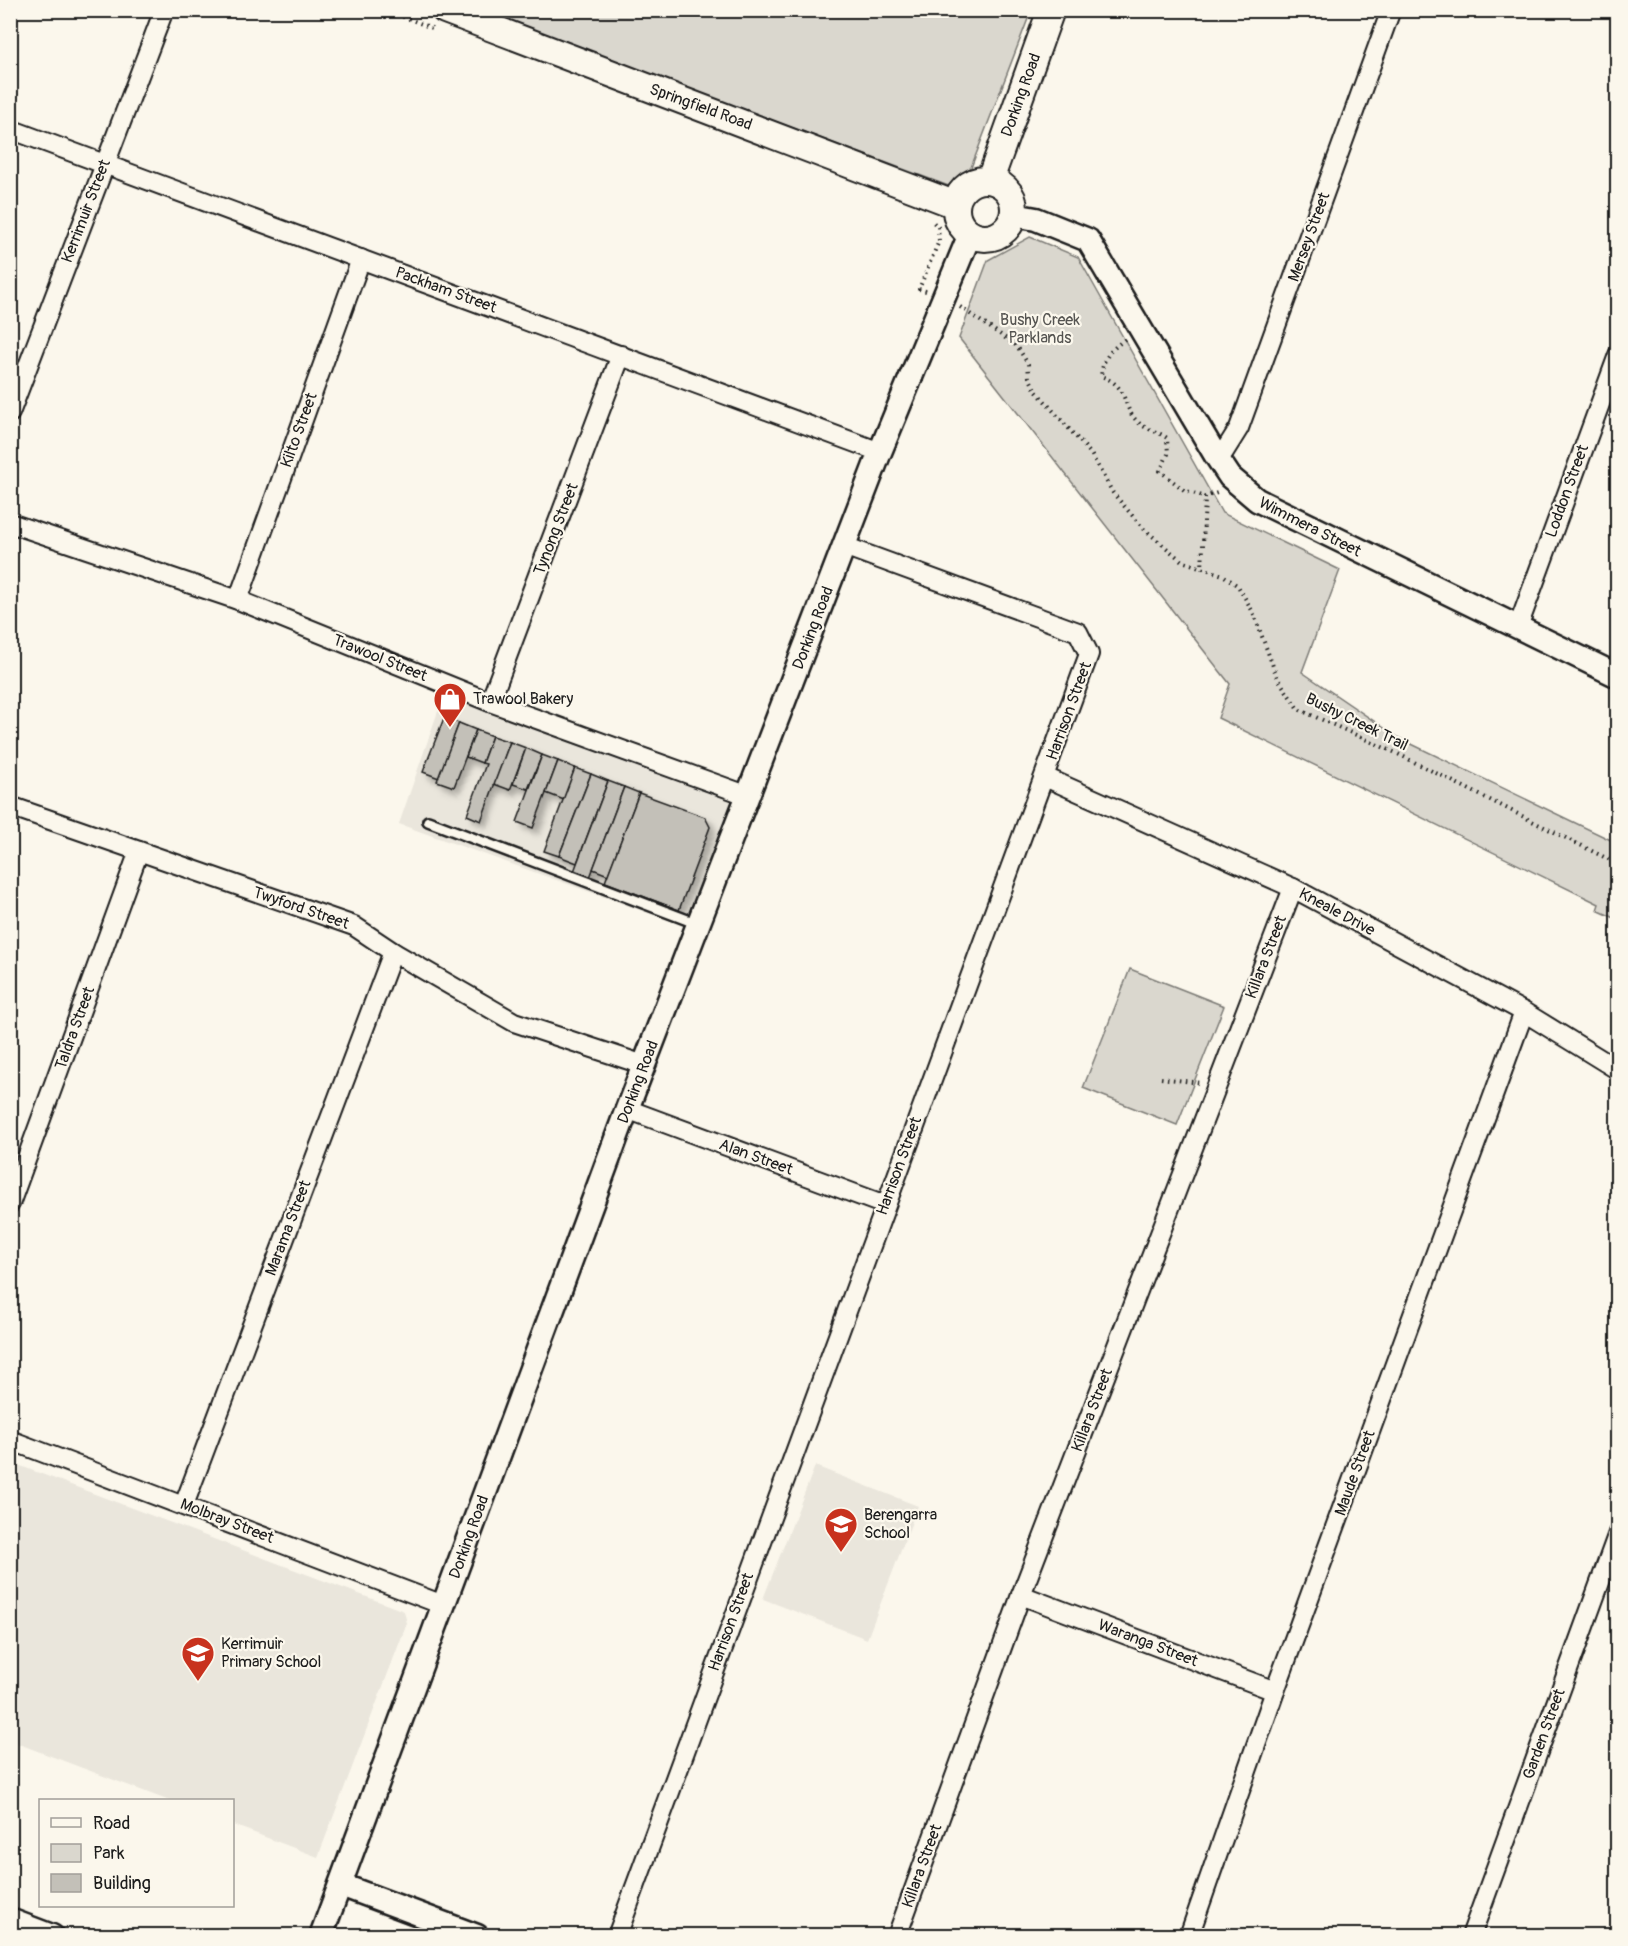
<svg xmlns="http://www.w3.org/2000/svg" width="1628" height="1946" viewBox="0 0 1628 1946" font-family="Pangolin,sans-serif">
  <defs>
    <filter id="shadow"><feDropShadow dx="5.5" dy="5.5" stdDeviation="3" flood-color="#0004"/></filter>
  </defs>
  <rect width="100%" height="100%" fill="#fbf7ec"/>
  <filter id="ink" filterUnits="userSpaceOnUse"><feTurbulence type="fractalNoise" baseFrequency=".0167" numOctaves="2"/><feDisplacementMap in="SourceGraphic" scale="12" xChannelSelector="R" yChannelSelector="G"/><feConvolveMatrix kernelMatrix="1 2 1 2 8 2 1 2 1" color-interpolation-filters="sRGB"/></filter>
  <g filter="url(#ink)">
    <!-- built -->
    <g fill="#eae6dc">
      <polygon points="445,691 742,800 694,929 399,824"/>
      <polygon points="10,1462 404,1611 407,1623 318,1857 233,1825 232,1800 167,1800 11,1741"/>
      <polygon points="815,1466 918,1506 867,1639 763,1599"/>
    </g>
    <!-- green -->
    <g fill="#dad7ce" stroke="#7b7a75" stroke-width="1.5">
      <polygon points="480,11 1031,11 962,191"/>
      <polygon points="1030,237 1078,257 1222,513 1340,570 1302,672 1399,738 1617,843 1617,919 1597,910 1599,904 1218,718 1230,684 959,338 988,260"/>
      <polygon points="1130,969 1224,1006 1177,1125 1083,1088"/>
    </g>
    <!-- building -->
    <g fill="#c3c0b8" stroke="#1c1c1c" stroke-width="1.5" filter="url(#shadow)">
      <polygon points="444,718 459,723 439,778 423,772"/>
      <polygon points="459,723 476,730 454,787 437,781"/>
      <polygon points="476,730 492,736 482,763 466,757"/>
      <polygon points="492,736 510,742 481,821 467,815 486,764 482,763"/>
      <polygon points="510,742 526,748 510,790 494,784"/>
      <polygon points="526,748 542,755 528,789 513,784"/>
      <polygon points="542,755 558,761 533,828 517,822"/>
      <polygon points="558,761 575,768 564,800 546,793"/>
      <polygon points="575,768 591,774 559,856 544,851"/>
      <polygon points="591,774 608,781 577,863 559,856"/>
      <polygon points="608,781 624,787 589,880 573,874"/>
      <polygon points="624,787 639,793 608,875 593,869"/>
      <polygon points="639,793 705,817 710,827 679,910 605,882"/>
    </g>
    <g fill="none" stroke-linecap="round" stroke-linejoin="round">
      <defs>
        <polyline id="service" points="428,821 698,924"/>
        <g id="minor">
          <polyline points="10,129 880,452"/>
          <polyline points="10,413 164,10"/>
          <polyline points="1216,456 1224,452 1239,428 1391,10"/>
          <polyline points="10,523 238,600 490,702 749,796"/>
          <polyline points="238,600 361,259"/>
          <polyline points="1518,627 1618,355"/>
          <polyline points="490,702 621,355"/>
          <polyline points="1045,777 1293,888 1524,1012 1618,1070"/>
          <polyline points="10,806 354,926 393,952 514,1022 644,1065"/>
          <polyline points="627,1109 885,1205"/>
          <polyline points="10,1204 139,851"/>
          <polyline points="10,1440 443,1605"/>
          <polyline points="184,1505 393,952"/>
          <polyline points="1021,1595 1275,1691"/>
          <polyline points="617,1936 1089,654 1078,632 844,546"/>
          <polyline points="897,1936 1021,1595 1293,888"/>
          <polyline points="1189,1936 1275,1691 1524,1012"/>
          <polyline points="1471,1936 1618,1533"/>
        </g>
        <g id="tertiary">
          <polyline points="1014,215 1036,219 1088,240 1216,456 1230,477 1257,500 1618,676"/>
          <polyline points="341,1885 477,1936"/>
          <polyline points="10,1920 52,1936"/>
          <polyline points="321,1936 627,1109 880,452 970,234"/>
        </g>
        <g id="secondary">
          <polyline points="445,10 956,205"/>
          <circle cx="985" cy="209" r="29"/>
          <polyline points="990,180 1051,10"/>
        </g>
      </defs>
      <!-- service casing -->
      <use href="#service" stroke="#1c1c1c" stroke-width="14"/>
      <!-- minor casing -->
      <use href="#minor" stroke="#1c1c1c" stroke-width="22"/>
      <!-- tertiary casing -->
      <use href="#tertiary" stroke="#1c1c1c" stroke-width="27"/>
      <!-- secondary casing -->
      <use href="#secondary" stroke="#1c1c1c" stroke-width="30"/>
      <!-- path -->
      <g stroke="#1c1c1c" stroke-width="4" stroke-dasharray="1.5 4.5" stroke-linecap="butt">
        <polyline points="386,10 432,28"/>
        <polyline points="926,291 919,289 939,241 938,227 931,220"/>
        <polyline points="960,307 1017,346 1028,364 1029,377 1036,391 1091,454 1113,493 1143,528 1182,561 1223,575 1238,586 1253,612 1277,677 1298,709 1396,753 1618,864"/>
        <path d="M 1125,339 C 1111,350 1103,357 1101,376 C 1131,387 1120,406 1138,422 C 1146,430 1158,431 1167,438 L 1168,454 L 1160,471 L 1184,490 L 1205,497"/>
        <polyline points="1202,570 1205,497 1220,492"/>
        <polyline points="1161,1078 1201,1083"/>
      </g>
      <!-- service -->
      <use href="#service" stroke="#fbf7ec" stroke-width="9"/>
      <!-- minor -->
      <use href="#minor" stroke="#fbf7ec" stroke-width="18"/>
      <!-- tertiary -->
      <use href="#tertiary" stroke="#fbf7ec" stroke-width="22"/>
      <!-- secondary -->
      <use href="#secondary" stroke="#fbf7ec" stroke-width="26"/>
    </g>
  </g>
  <!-- icons -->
  <defs>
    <symbol id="shop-pin" viewBox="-11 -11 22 30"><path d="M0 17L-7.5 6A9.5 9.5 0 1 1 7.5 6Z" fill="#c8321e" stroke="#fbf7ec"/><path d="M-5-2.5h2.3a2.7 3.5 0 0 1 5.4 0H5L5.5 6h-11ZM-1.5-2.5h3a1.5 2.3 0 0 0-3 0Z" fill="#fff"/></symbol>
    <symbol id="school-pin" viewBox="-11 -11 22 30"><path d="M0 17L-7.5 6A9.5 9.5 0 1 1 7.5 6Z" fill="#c8321e" stroke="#fbf7ec"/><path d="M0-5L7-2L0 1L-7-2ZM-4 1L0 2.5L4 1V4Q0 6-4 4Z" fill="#fff"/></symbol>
  </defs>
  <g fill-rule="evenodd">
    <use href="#shop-pin" x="431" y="680" width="38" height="52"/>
    <use href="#school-pin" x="822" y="1505" width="38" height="52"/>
    <use href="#school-pin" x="179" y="1634" width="38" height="52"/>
  </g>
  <g text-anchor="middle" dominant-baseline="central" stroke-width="4.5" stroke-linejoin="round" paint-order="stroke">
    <!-- street labels -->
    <g font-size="16" fill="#1c1c1c" stroke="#fbf7ec">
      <text transform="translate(1021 95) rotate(-70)">Dorking Road</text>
      <text transform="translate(701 107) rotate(20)">Springfield Road</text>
      <text transform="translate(86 211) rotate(-69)">Kerrimuir Street</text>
      <text transform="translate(1309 237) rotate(-70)">Mersey Street</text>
      <text transform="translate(446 290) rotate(20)">Packham Street</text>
      <text transform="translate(299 430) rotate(-70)">Kilto Street</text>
      <text transform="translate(1567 491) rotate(-70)">Loddon Street</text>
      <text transform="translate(1310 527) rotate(27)">Wimmera Street</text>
      <text transform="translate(556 529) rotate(-69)">Tynong Street</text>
      <text transform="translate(813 628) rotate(-69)">Dorking Road</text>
      <text transform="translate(380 658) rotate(22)">Trawool Street</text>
      <text transform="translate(1069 711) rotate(-70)">Harrison Street</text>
      <text transform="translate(1357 722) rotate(26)">Bushy Creek Trail</text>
      <text transform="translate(301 908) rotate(19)">Twyford Street</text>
      <text transform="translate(1337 912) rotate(28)">Kneale Drive</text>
      <text transform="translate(1266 957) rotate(-69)">Killara Street</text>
      <text transform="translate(75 1028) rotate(-70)">Taldra Street</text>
      <text transform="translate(638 1082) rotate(-69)">Dorking Road</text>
      <text transform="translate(756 1157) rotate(20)">Alan Street</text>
      <text transform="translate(899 1166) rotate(-70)">Harrison Street</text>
      <text transform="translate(288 1228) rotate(-69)">Marama Street</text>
      <text transform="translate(1092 1410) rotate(-69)">Killara Street</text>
      <text transform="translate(1355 1473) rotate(-70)">Maude Street</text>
      <text transform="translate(227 1521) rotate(21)">Molbray Street</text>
      <text transform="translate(469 1537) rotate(-70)">Dorking Road</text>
      <text transform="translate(731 1622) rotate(-70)">Harrison Street</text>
      <text transform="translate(1148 1643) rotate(21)">Waranga Street</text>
      <text transform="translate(1544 1734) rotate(-70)">Garden Street</text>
      <text transform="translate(922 1866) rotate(-70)">Killara Street</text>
    </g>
    <!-- park labels -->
    <g font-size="16" fill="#555451" stroke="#fbf7ec">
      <text x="1040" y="320">Bushy Creek<tspan x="1040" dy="18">Parklands</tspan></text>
    </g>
    <!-- poi labels -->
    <g font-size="16" fill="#1c1c1c" stroke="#fbf7ec" text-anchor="start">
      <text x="473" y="699">Trawool Bakery</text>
      <text x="864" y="1515">Berengarra<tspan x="864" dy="18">School</tspan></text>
      <text x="221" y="1644">Kerrimuir<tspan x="221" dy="18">Primary School</tspan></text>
    </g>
  </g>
  <!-- margin -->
  <rect width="1628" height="1946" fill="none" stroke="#fbf7ec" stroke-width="36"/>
  <rect x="18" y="18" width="1592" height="1910" fill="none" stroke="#1c1c1c" stroke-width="2" filter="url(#ink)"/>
  <!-- legend -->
  <rect x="39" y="1799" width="195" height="108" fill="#fbf7ec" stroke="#a29f99" stroke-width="1.5"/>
  <rect x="51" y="1818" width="30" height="9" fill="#fbf7ec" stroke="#a29f99" stroke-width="1.5"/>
  <text x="93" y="1829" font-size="18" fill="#1c1c1c">Road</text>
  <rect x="51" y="1844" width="30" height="18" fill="#dad7ce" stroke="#a29f99" stroke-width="1.5"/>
  <text x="93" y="1859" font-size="18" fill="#1c1c1c">Park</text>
  <rect x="51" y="1874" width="30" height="18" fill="#c3c0b8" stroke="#a29f99" stroke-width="1.5"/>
  <text x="93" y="1889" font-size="18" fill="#1c1c1c">Building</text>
</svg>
